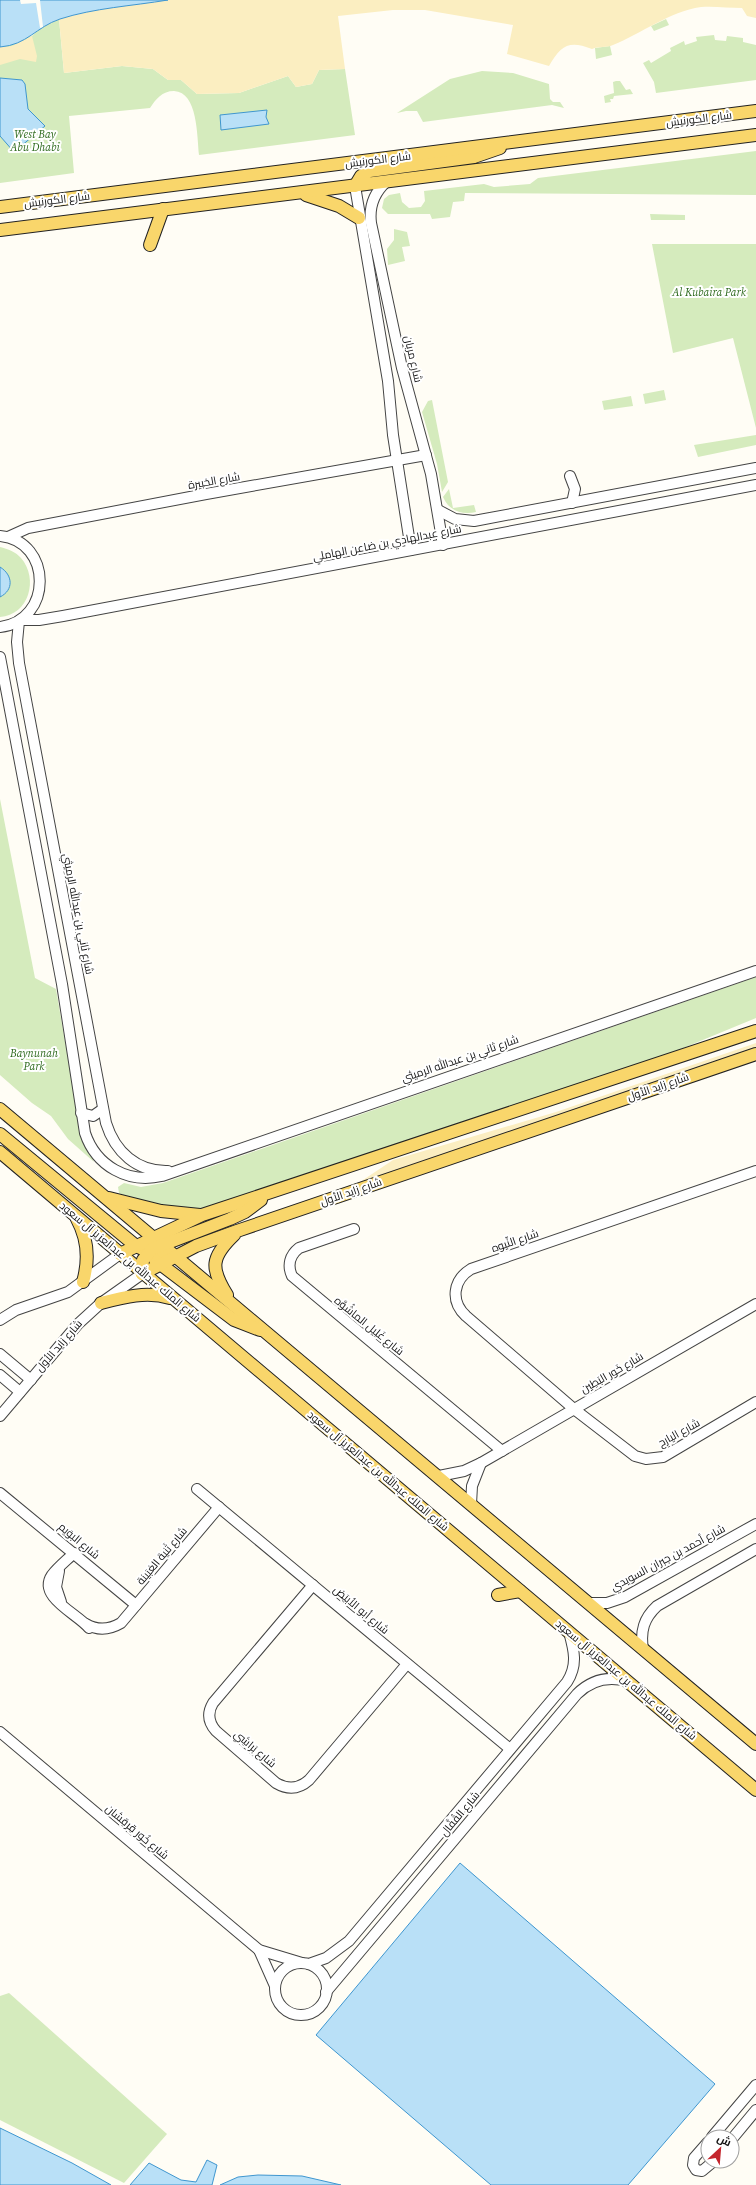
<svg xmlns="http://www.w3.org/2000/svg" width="756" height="2185" viewBox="0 0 756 2185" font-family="'Source Serif 4',Cairo,serif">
  <rect width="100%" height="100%" fill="#fffdf5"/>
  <!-- green -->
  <g fill="#d5ebbd">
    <path d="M 59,19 L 64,73 L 122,66 L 153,69 L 168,80 L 181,80 L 197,94 L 239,93 L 288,76 L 296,87 L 312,84 L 319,70 L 345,69 L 355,135 L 199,155 C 197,136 198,92 174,91 C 162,91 156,99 150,108 L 69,116 L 74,173 L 0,183 L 0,47 L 32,36 L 40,28 Z"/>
    <polygon points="666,19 669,25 654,31 651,26"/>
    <polygon points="714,35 715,40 726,41 727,36 743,38 743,42 756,45 756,80 656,93 654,82 643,63 649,60 651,63 671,51 670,48 684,41 685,45 697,41 696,37"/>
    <polygon points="610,46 612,55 596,59 595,48"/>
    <polygon points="482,71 513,73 549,84 550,99 553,102 560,102 564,108 552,105 423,122 417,111 406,111 397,113 450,79"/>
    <polygon points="616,81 620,81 626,90 630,89 633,94 614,96 613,99 610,99 611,102 605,103 604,96 614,93 613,82"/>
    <polygon points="756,151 756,195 465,193 464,201 453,202 450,217 432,219 430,214 388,214 382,208 384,199 389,195 400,193 402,202 409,208 421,207 425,201 424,191 484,184 494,187 530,184 538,178"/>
    <polygon points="650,214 685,215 685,220 651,220"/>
    <polygon points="394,229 407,232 410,246 402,247 405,261 388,265 387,249 394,240"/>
    <polygon points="652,244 756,244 756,428 733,338 673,353"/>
    <polygon points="664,390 666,400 645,404 643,394"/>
    <polygon points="631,396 633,406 604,410 602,401"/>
    <polygon points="432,400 448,482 442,492 437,464 422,412 428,401"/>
    <polygon points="756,435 756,445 698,457 694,445"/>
    <path d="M 449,489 L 453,508 L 474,505 L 476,512 C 462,515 449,511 443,497 Z"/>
    <path d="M 0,547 C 8,549 16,552 21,558 C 39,579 29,615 0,617 Z"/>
    <polygon points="0,799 35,978 56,989 81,1135 94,1162 68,1139 51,1116 32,1103 0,1075"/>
    <path d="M 756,977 L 756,1018 L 647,1063 L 194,1211 C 169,1208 141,1205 119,1193 L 118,1187 L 124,1183 L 141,1187 L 163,1183 Z"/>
    <polygon points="9,1993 167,2134 124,2183 0,2120 0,1996"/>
  </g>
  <!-- sand -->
  <g fill="#fbeec1">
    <path d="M 168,0 L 756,0 L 756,18 L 747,16 L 742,8 C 729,8 714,6 701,7 C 669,12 642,33 613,45 C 606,48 599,46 592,49 C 569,40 561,45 549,66 L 507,54 L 513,25 L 425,10 L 393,10 L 338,16 L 345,69 L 319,70 L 312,84 L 296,87 L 288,76 L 239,93 L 197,94 L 181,80 L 168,80 L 153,69 L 122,66 L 64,73 L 59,19 L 96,10 Z"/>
    <polygon points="32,36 37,56 36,62 20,59 0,65 0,47 12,46"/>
    <polygon points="756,1043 756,1049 194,1242 193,1239 360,1182 393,1160 556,1112"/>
  </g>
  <!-- water -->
  <g fill="#b9e0f7" stroke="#3f96cf">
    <path d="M 0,0 L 168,0 C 132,6 94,8 60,19 C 36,27 27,45 0,47 Z"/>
    <polygon points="0,78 22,80 25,84 28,109 45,126 14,152 0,136"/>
    <polygon points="267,110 266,117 269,124 221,130 220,115"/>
    <path d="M 0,567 C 13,575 14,590 0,597 Z"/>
    <polygon points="460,1863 715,2084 628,2185 491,2185 316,2035"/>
    <polygon points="0,2128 72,2163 111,2185 0,2185"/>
    <polygon points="207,2160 217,2165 212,2185 130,2185 149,2163 181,2180 196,2182"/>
    <polygon points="258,2175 302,2176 341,2185 220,2185 238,2177"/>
  </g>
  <!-- pier -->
  <polygon fill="#fffdf5" points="20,0 40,0 43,27 40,28 36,3 21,4"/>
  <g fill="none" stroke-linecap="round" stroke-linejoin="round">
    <defs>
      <g id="minor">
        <path d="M 386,182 C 374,193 369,207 371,223 L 402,368 L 431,474 L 443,545"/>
        <polyline points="355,186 388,381 393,435 411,550"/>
        <polyline points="570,476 575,489 572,503"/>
        <polyline points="438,510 455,519 474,521 756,468"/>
        <path d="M 0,536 C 53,541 53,621 0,627"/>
        <polyline points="8,537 28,528 206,494 426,455"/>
        <polyline points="21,620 39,620 63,616 756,485"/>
        <path d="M 19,621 L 17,642 L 19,663 L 106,1123 C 115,1152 137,1172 168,1171"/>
        <path d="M 0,657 L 62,984 L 85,1133 C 96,1166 128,1184 162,1176 L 756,971"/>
        <polyline points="81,1113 93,1116 103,1109"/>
        <path d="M 756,1171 L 471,1269 C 453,1280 450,1301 466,1316 L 574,1409 L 635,1456 L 646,1459 L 663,1457 L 756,1402"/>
        <path d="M 354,1229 L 299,1248 C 290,1255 287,1265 292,1276 L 502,1451"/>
        <polyline points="0,1320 16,1310 68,1292 120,1254"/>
        <polyline points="0,1354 31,1380"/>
        <polyline points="0,1375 20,1392"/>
        <polyline points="0,1416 78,1324 101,1303 142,1274"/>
        <polyline points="439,1476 464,1471 481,1463 756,1304"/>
        <polyline points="197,1489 510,1749"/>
        <polyline points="0,1493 136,1605"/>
        <polyline points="471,1504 472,1486 481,1463"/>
        <path d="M 74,1553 C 67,1560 58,1567 52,1575 C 37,1597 78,1614 89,1628"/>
        <polyline points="59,1571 56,1587 61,1602"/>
        <path d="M 313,1585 L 213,1703 C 207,1713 208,1722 216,1731 L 276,1783 C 288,1790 299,1789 309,1780 L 407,1664"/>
        <polyline points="588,1603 607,1603 625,1597 756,1524"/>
        <path d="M 86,1624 C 98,1631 109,1630 121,1623 L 219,1507"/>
        <path d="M 643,1649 C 640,1631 644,1618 657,1606 L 756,1549"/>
        <polyline points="0,1732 259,1950 302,1963"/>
        <polyline points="259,1950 275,1986"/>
        <circle cx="301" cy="1989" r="26"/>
        <path d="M 309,1964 L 326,1958 L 349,1941 L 567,1682 C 578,1665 574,1650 569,1632"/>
        <path d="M 326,1992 L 577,1694 C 591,1680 608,1676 627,1681"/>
        <polyline points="712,2137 756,2085"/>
        <polyline points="732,2139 756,2110"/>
        <polyline points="708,2142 694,2158 693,2165 696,2170 702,2171 714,2161"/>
      </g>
      <g id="major">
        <polyline points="355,186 361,176 370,171 474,157 500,148"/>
        <polyline points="306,195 339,206 359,218"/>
        <polyline points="0,207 756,111"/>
        <polyline points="0,230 756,135"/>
        <polyline points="150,245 163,209"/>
        <polyline points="0,1109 756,1744"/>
        <polyline points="0,1134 136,1246 154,1254 175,1256"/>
        <polyline points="0,1152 756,1790"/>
        <polyline points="109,1198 161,1211 200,1215"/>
        <path d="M 77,1219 C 88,1239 89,1261 83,1282"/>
        <polyline points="120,1254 202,1215 756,1031"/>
        <polyline points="155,1260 234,1320 260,1330"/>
        <polyline points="142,1274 196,1246 237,1231 756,1054"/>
        <polyline points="142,1274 143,1260 152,1249 230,1219 245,1212 261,1200"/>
        <path d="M 227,1295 C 210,1268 211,1257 234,1235"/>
        <path d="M 101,1303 C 124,1297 147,1291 170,1298"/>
        <polyline points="498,1595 520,1591"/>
      </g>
    </defs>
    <!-- minor casing -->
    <use href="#minor" stroke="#444" stroke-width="12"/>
    <!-- major casing -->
    <use href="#major" stroke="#222" stroke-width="14"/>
    <!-- minor -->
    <use href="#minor" stroke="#fff" stroke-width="10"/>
    <!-- major -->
    <use href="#major" stroke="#f9d66b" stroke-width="12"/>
  </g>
  <g text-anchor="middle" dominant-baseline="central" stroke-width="4" stroke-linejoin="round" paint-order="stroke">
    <!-- street labels -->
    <g font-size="11" fill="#111" stroke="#fff">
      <text transform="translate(699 119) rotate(-7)">شارع الكورنيش</text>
      <text transform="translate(378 160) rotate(-7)">شارع الكورنيش</text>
      <text transform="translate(57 200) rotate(-7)">شارع الكورنيش</text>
      <text transform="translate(413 359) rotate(77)">شارع مربان</text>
      <text transform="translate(214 481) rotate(-10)">شارع الخبيرة</text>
      <text transform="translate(387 543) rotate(-11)">شارع عبدالهادي بن ضاعن الهاملي</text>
      <text transform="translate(78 914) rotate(79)">شارع ثاني بن عبدالله الرميثي</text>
      <text transform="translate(460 1059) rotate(-19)">شارع ثاني بن عبدالله الرميثي</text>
      <text transform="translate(658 1087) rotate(-19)">شارع زايد الأول</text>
      <text transform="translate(351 1192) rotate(-19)">شارع زايد الأول</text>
      <text transform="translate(515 1241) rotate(-19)">شارع النِّيوه</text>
      <text transform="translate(130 1262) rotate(40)">شارع الملك عبدالله بن عبدالعزيز آل سعود</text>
      <text transform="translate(369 1326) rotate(39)">شارع غَلِيل الماشُوَّه</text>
      <text transform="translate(59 1346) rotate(-49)">شارع زايد الأول</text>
      <text transform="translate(612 1373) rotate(-30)">شارع خَور البَطِين</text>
      <text transform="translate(679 1433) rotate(-29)">شارع اليارِح</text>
      <text transform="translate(378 1471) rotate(40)">شارع الملك عبدالله بن عبدالعزيز آل سعود</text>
      <text transform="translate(79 1541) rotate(40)">شارع البوَيم</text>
      <text transform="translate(162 1556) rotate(-50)">شارع ثَنية الغبَينة</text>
      <text transform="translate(668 1558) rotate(-28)">شارع أحمد بن جبران السويدي</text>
      <text transform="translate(361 1610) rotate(40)">شارع أبو الأبيَض</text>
      <text transform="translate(626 1680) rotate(40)">شارع الملك عبدالله بن عبدالعزيز آل سعود</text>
      <text transform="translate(255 1749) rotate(40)">شارع بَراشِي</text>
      <text transform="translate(460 1814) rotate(-50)">شارع القُفَّال</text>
      <text transform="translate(137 1832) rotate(40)">شارع خُور قِرقِشان</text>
    </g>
    <!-- park labels -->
    <g font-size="11" font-style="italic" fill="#2f6b1f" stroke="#fff">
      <text x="35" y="134">West Bay<tspan x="35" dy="13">Abu Dhabi</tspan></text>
      <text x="709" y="292">Al Kubaira Park</text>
      <text x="34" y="1053">Baynunah<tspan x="34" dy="13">Park</tspan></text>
    </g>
  </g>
  <!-- north arrow -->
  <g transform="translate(720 2149) rotate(26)"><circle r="19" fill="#ffffff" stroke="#a0a0a0"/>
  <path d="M0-3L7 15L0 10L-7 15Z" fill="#c4262e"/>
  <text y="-6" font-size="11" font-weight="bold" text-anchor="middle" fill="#111111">ش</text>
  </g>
</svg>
